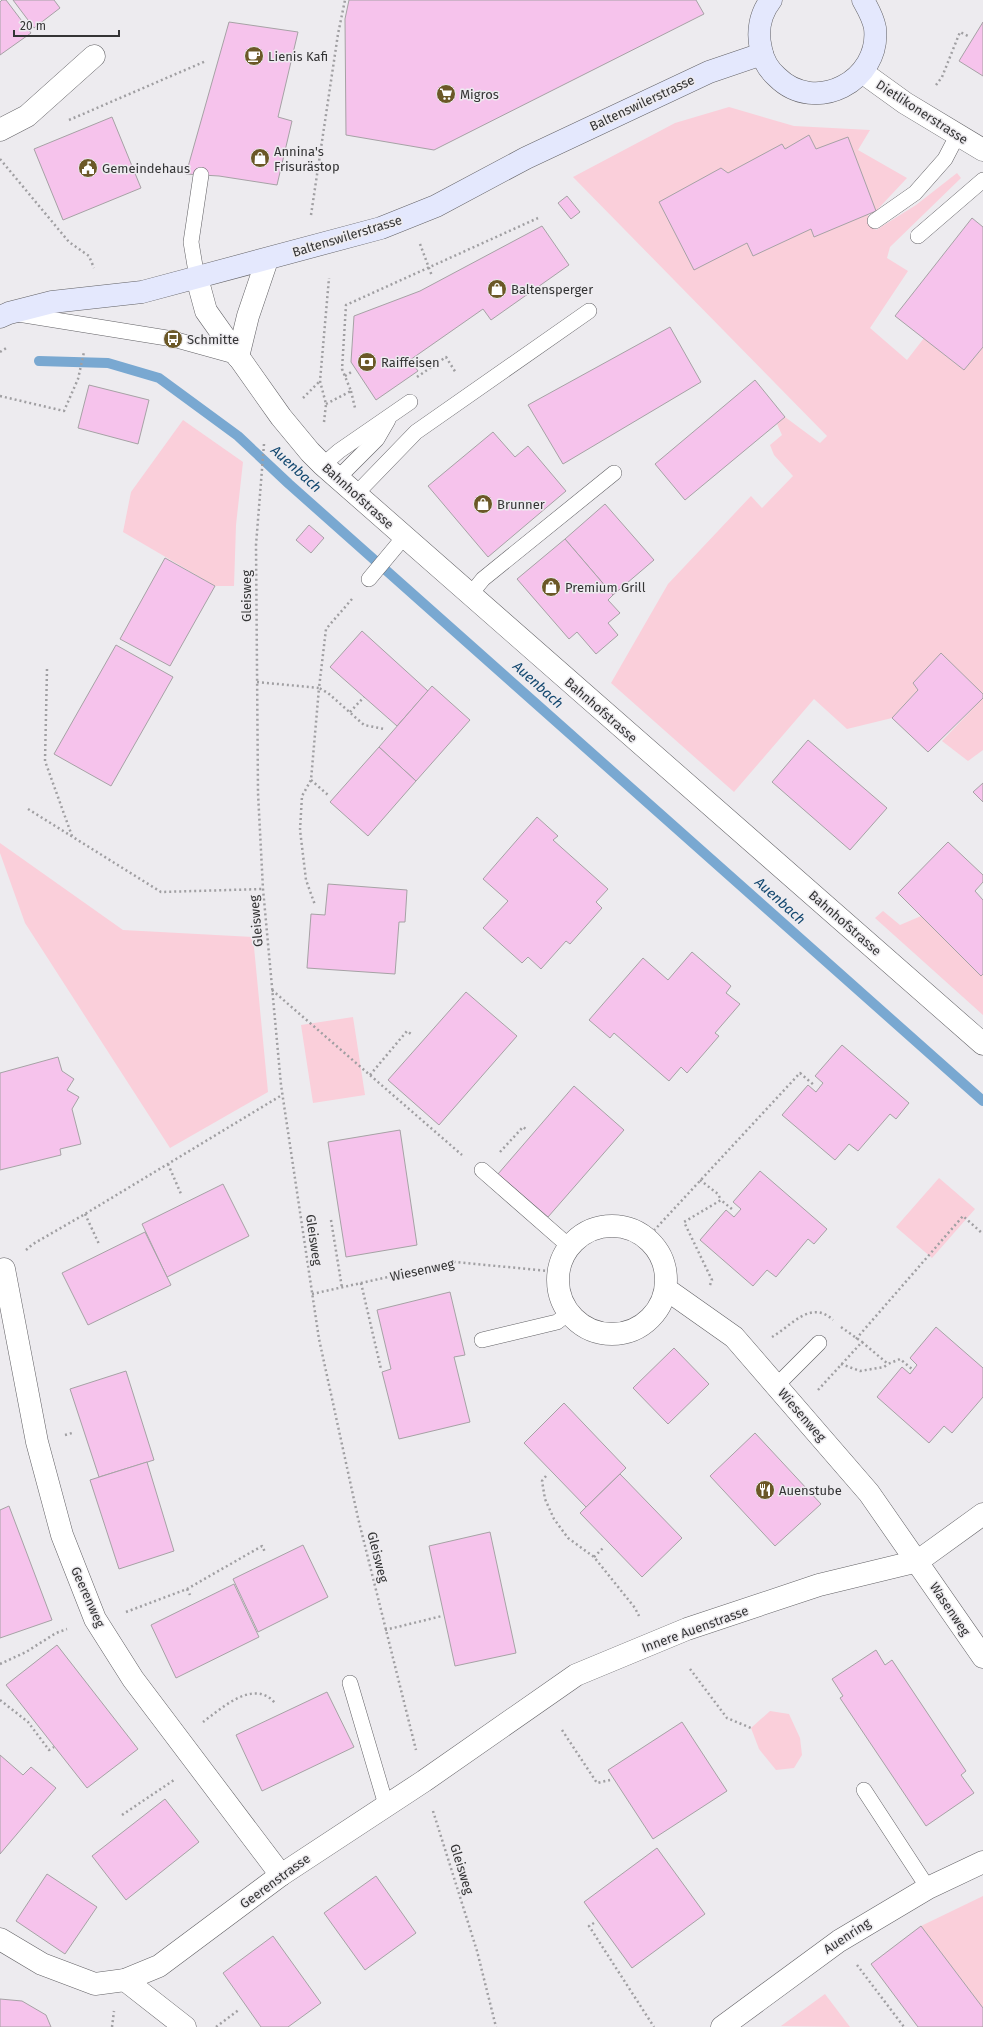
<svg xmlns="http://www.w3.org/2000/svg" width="983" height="2027" viewBox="0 0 983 2027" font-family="'Fira Sans',sans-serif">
  <rect width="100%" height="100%" fill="#edebef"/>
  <!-- green -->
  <g fill="#facfda">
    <polygon points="729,107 794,126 870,130 858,150 907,178 876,211 868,215 876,230 916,205 957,173 961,178 890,247 887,258 908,271 870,328 907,360 924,338 964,370 983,347 983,694 913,683 918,690 892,718 847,729 814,699 734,792 611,683 668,584 751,496 762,508 793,476 774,455 770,445 782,435 777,424 785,417 820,443 827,436 573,177 675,123"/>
    <polygon points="183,420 243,462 236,525 234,586 215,586 123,532 131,492"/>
    <polygon points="983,698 983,750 968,761 942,741"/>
    <polygon points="0,843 123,930 253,937 268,1092 170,1148 25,923 0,853"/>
    <polygon points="883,911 900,925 921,916 981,976 983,974 983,1015 875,918"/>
    <polygon points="353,1017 365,1095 313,1103 301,1025"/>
    <polygon points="939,1178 975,1209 932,1258 896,1227"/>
    <polygon points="770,1711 789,1714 800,1738 802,1755 794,1768 776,1770 759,1749 751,1728"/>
    <polygon points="983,1896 983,2008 921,1926"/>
    <polygon points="825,1994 850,2027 781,2026"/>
  </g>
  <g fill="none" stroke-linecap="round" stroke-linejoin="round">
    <!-- stream -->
    <polyline stroke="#79a8d1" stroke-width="10" points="39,361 108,363 159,378 238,436 289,484 983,1101"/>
  </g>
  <!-- building -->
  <g fill="#f6c3ec" stroke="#a6a2a5">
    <polygon points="2,0 6,0 31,33 0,55 0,2"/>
    <polygon points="13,0 54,0 60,8 34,28"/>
    <polygon points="349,0 696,0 704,14 434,150 346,135 345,19"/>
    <polygon points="229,22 298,32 278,117 292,121 277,185 219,176 186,174"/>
    <polygon points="983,22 983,76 959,61"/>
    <polygon points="112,117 141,188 63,220 34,149"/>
    <polygon points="809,135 816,149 848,137 876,211 814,237 811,229 753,256 747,243 694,270 659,202 721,168 728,173 782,144 785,149"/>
    <polygon points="567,196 580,212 571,219 558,203"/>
    <polygon points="972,218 983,227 983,347 964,370 895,316"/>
    <polygon points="542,226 569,265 491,320 483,309 410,360 418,371 376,400 351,362 354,316 420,291"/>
    <polygon points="670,327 701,382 563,464 528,405"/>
    <polygon points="755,380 785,417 685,500 655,464"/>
    <polygon points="89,385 149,400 138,444 78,428"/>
    <polygon points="493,432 515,457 528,446 566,491 488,557 428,486"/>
    <polygon points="605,504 654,560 613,595 565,539"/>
    <polygon points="309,525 324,538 311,553 296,540"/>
    <polygon points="565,539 613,595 608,600 620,613 608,623 618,635 596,654 577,632 569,639 517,579"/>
    <polygon points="165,558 215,586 170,666 120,639"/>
    <polygon points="362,631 428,691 397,726 330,667"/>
    <polygon points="116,645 173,677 111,786 54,754"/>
    <polygon points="941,653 983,694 983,698 928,752 892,718 918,690 913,683"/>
    <polygon points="432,686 470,720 416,781 379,747"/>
    <polygon points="808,740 887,808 850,850 772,782"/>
    <polygon points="379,747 416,781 368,836 330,802"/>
    <polygon points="983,783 983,802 973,792"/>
    <polygon points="537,817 558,836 553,840 608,889 596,902 602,908 570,944 566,941 541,969 528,957 522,963 483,928 508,901 483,879"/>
    <polygon points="948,842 983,875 983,882 975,891 983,900 983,974 981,976 898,893"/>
    <polygon points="328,884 407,890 405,922 399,922 395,974 307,968 311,914 325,915"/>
    <polygon points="692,952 731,986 726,993 740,1004 715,1033 719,1036 687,1073 681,1067 669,1081 614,1033 610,1038 589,1020 643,958 668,980"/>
    <polygon points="466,992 517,1036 439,1125 388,1080"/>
    <polygon points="842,1045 909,1103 896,1119 890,1114 858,1151 849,1144 835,1160 782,1115 808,1085 816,1092 823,1083 815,1076"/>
    <polygon points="58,1057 62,1071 74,1079 67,1090 79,1097 72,1109 81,1144 60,1149 61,1155 0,1170 0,1073"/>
    <polygon points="574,1086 624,1130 548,1217 498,1174"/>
    <polygon points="400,1130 417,1245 346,1257 328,1142"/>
    <polygon points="760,1171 827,1229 814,1244 808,1239 776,1277 767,1270 753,1286 700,1240 726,1210 734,1217 741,1209 733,1202"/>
    <polygon points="223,1184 249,1236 167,1277 142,1224"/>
    <polygon points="145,1232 171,1285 88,1325 62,1273"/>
    <polygon points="450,1292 465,1355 454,1357 470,1422 399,1439 382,1372 391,1369 377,1310"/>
    <polygon points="936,1327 983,1368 983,1397 952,1433 944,1426 929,1443 877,1397 902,1367 910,1374 917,1365 910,1358"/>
    <polygon points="674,1348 709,1384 668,1424 633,1388"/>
    <polygon points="126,1371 154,1460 99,1477 70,1389"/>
    <polygon points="564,1403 626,1468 586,1507 524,1443"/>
    <polygon points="755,1433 821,1504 775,1546 710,1476"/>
    <polygon points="147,1462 174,1551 119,1569 90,1480"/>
    <polygon points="620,1474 682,1538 642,1577 580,1513"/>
    <polygon points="9,1506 52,1620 0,1638 0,1510"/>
    <polygon points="490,1532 516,1653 455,1666 429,1546"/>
    <polygon points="303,1545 328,1597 258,1632 233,1579"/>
    <polygon points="234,1584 259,1637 176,1678 151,1625"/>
    <polygon points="57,1645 138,1749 87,1788 6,1685"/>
    <polygon points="876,1650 885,1665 892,1660 966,1771 961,1775 974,1793 926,1826 840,1698 843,1696 832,1679"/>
    <polygon points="327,1692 354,1747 262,1791 236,1735"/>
    <polygon points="682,1722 727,1791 653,1839 608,1770"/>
    <polygon points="0,1755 23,1775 31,1767 56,1788 0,1854"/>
    <polygon points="165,1799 199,1842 126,1900 92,1856"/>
    <polygon points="657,1848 705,1914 632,1968 584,1902"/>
    <polygon points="47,1874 97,1907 65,1954 16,1921"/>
    <polygon points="376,1876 416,1933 365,1970 324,1913"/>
    <polygon points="921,1926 983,2008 983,2027 918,2027 871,1964"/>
    <polygon points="273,1936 321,2003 288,2027 261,2027 223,1973"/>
    <polygon points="0,1999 22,2001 46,2015 51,2027 0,2027"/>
  </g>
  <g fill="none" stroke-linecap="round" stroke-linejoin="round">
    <defs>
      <g id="service">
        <polyline points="875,221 915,193 945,159 957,136"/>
        <polyline points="918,236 983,180"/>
        <polyline points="197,278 191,242 201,175"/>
        <polyline points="18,314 173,339 238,357"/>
        <polyline points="323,465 339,451 410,402"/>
        <polyline points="338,478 377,439 388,420"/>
        <polyline points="355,495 416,432 589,311"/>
        <polyline points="369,579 404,537"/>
        <polyline points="470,595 483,579 614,473"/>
        <polyline points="482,1170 570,1247"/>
        <polyline points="482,1340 557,1322 570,1312"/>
        <polyline points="776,1386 819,1343"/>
        <polyline points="350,1683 386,1805"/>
        <polyline points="864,1790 928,1888"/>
      </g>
      <g id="minor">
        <polyline points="862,72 905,103 983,150"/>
        <polyline points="0,130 27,116 94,56"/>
        <polyline points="197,278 206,311 281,417 310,452 323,465 983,1044"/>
        <polyline points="238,357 248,316 267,260"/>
        <circle cx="612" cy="1280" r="54"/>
        <polyline points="4,1269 37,1442 62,1535 95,1619 133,1679 281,1875"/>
        <polyline points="666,1289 734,1337 869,1493 983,1657"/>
        <polyline points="0,1939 42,1964 95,1984 125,1980 159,1966 281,1875 424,1781 576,1675 687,1629 819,1585 918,1561 983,1514"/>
        <polyline points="125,1980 185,2027"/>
        <polyline points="722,2027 839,1941 928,1888 983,1862"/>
      </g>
      <g id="secondary">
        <path d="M 771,0 C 760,14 757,32 761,49 C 763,60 769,70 777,77 C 815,115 881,81 875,28 C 873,17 868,9 863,0"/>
        <polyline points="0,317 9,313 52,302 142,292 381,228 436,206 526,158 709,72 762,54"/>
      </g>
    </defs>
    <!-- service casing -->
    <use href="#service" stroke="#626165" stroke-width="16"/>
    <!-- minor casing -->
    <use href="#minor" stroke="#626165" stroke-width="23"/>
    <!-- secondary casing -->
    <use href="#secondary" stroke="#626165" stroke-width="23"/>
    <!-- path -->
    <g stroke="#a09fa2" stroke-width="2.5" stroke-dasharray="2 3" stroke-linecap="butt">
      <polyline points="936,85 942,77 960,32 968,36"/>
      <polyline points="69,120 206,61"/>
      <polyline points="0,159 69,242 89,256 94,268"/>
      <polyline points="311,215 338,34 345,0"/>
      <polyline points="420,244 432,276"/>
      <polyline points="0,352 8,347"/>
      <polyline points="345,376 353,371"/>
      <polyline points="417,377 446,357 456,373"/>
      <polyline points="351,391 355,408"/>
      <polyline points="0,396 64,411 78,379 84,352"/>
      <polyline points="303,398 320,381"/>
      <polyline points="326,404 351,391 342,369 346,305 538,218"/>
      <polyline points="324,422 326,404 320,381 329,278"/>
      <polyline points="264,444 256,545 258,793 263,889 281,1085 319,1339 358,1518 416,1750"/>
      <polyline points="352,599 326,629 319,688 328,693 364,725 384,729"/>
      <polyline points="47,669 45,761 72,836"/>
      <polyline points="257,682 319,688 311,780 302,796 300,830 306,880 315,905"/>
      <polyline points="350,712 364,697"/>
      <polyline points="311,780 328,795"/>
      <polyline points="28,809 161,892 263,889"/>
      <polyline points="272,990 462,1155"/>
      <polyline points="370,1075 407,1031 411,1034"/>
      <polyline points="500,1152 523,1127 527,1130"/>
      <polyline points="168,1164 181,1194"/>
      <polyline points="700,1180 718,1194 721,1200"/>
      <polyline points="85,1214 99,1244"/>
      <polyline points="331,1220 342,1288"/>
      <polyline points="647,1238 800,1073 815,1086"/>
      <polyline points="26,1250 33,1244 85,1214 282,1095"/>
      <polyline points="361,1283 381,1369"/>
      <polyline points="710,1285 712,1280 684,1222 721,1200 733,1210"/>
      <polyline points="312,1294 455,1262 559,1272"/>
      <polyline points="841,1327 862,1342"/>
      <path d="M 772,1337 C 791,1326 811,1299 833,1320"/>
      <polyline points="856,1339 963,1216 983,1234"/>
      <polyline points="841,1364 860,1371 884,1367 888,1364"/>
      <polyline points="818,1390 862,1342 888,1364 900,1359 912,1369"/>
      <polyline points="65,1435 72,1433"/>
      <polyline points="546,1476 542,1481 545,1499 554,1519 568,1538 594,1557 635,1608 639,1616"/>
      <polyline points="594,1557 603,1548"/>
      <polyline points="187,1589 190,1595"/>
      <polyline points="126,1612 187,1589 262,1546 265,1552"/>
      <polyline points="385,1630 442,1616"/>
      <polyline points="0,1664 26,1652 56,1633 67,1629"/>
      <polyline points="690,1669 727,1718 751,1728"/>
      <polyline points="0,1700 28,1722 49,1750 54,1747"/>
      <path d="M 203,1722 C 222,1708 254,1678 275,1703"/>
      <polyline points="562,1730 597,1783 610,1780"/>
      <polyline points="433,1811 477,1951 496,2027"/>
      <polyline points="122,1815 174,1780"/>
      <polyline points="594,1923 589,1926 654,2027"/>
      <polyline points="857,1965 904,2027"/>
      <polyline points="112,2027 114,2011"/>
      <polyline points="216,2027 240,2009"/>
    </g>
    <!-- service -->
    <use href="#service" stroke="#fff" stroke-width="15"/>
    <!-- minor -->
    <use href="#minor" stroke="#fff" stroke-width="22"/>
    <!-- secondary -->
    <use href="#secondary" stroke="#e4e8fd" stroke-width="22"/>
  </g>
  <!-- icons -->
  <defs>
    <symbol id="cafe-disc" viewBox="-11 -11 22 22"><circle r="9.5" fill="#6b5827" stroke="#edebef"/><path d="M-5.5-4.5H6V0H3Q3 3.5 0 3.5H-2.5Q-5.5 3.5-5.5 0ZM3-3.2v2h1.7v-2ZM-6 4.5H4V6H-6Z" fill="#fff"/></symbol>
    <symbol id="supermarket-disc" viewBox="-11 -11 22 22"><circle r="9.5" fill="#6b5827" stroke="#edebef"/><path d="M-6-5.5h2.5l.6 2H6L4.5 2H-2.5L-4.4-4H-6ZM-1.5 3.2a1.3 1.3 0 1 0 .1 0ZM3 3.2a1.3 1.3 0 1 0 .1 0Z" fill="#fff"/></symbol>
    <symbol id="shop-disc" viewBox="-11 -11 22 22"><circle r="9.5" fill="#6b5827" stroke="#edebef"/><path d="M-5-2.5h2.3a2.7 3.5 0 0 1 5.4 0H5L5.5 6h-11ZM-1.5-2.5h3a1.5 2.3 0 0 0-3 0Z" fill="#fff"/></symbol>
    <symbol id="civic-disc" viewBox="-11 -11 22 22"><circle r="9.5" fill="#6b5827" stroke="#edebef"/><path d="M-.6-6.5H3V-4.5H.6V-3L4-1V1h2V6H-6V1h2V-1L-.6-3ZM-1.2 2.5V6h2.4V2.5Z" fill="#fff"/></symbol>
    <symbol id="bus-disc" viewBox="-11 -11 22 22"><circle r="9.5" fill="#6b5827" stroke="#edebef"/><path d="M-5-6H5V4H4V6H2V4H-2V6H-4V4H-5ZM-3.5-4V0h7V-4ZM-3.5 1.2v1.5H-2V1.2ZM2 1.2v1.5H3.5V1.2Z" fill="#fff"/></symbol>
    <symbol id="bank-disc" viewBox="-11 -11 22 22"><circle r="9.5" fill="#6b5827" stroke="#edebef"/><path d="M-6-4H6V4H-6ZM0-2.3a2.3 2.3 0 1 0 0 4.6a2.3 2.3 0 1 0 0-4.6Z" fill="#fff"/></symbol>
    <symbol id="restaurant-disc" viewBox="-11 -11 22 22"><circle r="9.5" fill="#6b5827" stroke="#edebef"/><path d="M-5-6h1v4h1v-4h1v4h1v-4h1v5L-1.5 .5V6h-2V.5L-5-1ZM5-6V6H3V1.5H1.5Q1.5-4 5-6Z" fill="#fff"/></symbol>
  </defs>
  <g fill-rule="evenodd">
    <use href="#cafe-disc" x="243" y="45" width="22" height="22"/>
    <use href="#supermarket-disc" x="435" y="83" width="22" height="22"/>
    <use href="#shop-disc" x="249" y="147" width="22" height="22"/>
    <use href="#civic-disc" x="77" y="157" width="22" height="22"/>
    <use href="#shop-disc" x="486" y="278" width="22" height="22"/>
    <use href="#bus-disc" x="162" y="328" width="22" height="22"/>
    <use href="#bank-disc" x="356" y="351" width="22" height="22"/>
    <use href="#shop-disc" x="472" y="493" width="22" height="22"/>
    <use href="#shop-disc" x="540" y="576" width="22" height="22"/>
    <use href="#restaurant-disc" x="754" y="1479" width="22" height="22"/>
  </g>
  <g text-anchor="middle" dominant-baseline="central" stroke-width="3" stroke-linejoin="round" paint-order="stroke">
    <!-- poi labels -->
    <g font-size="13" fill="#343435" stroke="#edebef" text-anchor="start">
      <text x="268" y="56">Lienis Kafi</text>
      <text x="460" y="94">Migros</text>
      <text x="274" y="151">Annina's<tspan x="274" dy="15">Frisurästop</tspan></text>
      <text x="102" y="168">Gemeindehaus</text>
      <text x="511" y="289">Baltensperger</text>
      <text x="187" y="339">Schmitte</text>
      <text x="381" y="362">Raiffeisen</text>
      <text x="497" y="504">Brunner</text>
      <text x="565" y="587">Premium Grill</text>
      <text x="779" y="1490">Auenstube</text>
    </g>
    <!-- street labels -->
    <g font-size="13" fill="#343435" stroke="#edebef">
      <text transform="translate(642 103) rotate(-25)">Baltenswilerstrasse</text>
      <text transform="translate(922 112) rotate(33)">Dietlikonerstrasse</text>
      <text transform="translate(347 236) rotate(-17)">Baltenswilerstrasse</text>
      <text transform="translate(358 496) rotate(42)">Bahnhofstrasse</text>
      <text transform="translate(246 596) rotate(-90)">Gleisweg</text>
      <text transform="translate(601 710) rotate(41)">Bahnhofstrasse</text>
      <text transform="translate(256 921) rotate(-95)">Gleisweg</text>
      <text transform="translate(845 923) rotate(41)">Bahnhofstrasse</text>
      <text transform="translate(314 1240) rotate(82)">Gleisweg</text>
      <text transform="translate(422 1270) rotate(-12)">Wiesenweg</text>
      <text transform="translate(802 1415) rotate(49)">Wiesenweg</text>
      <text transform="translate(378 1557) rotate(76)">Gleisweg</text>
      <text transform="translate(88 1597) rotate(66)">Geerenweg</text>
      <text transform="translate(950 1609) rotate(56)">Wasenweg</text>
      <text transform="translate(695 1629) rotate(-20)">Innere Auenstrasse</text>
      <text transform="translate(462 1869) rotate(73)">Gleisweg</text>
      <text transform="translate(275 1881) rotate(-36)">Geerenstrasse</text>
      <text transform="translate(847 1936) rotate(-33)">Auenring</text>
    </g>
    <!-- water labels -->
    <g font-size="14" font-style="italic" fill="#12476f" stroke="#edebef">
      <text transform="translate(296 469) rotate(42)">Auenbach</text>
      <text transform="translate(538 685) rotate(42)">Auenbach</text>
      <text transform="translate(780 901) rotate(42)">Auenbach</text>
    </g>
  </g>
  <!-- scale -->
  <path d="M14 30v6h105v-6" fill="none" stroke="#343435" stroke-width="2"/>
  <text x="20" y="30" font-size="12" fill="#343435" stroke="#edebef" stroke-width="3" paint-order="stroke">20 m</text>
</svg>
